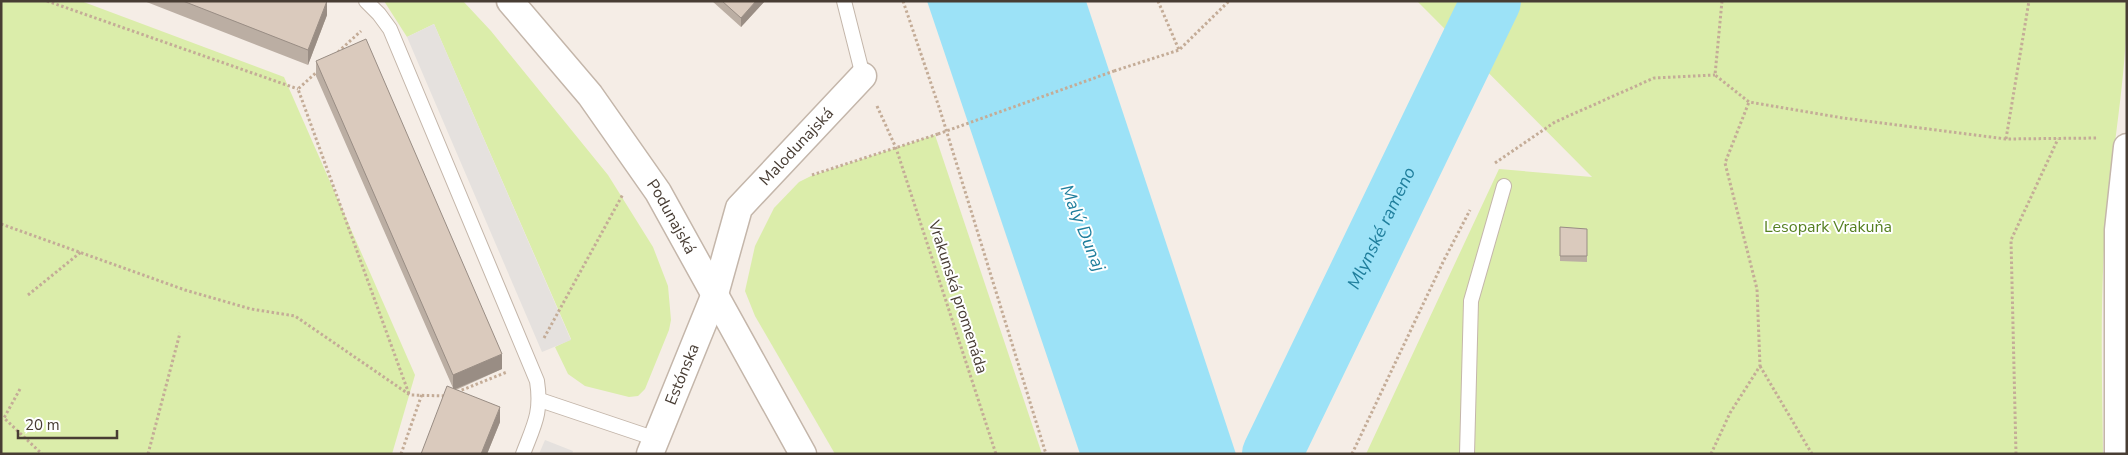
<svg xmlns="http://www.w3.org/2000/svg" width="2128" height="455" viewBox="0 0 2128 455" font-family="'Nunito Sans',sans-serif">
  <rect width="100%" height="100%" fill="#f5ede6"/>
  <!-- green -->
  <g fill="#dbedaa">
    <polygon points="1,1 81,1 284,77 415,375 392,454 1,454"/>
    <polygon points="384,1 463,1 491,31 608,175 653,247 668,286 671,320 669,330 645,389 638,396 629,397 585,386 568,374 555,347 571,339 434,24 407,37"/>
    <path d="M 1417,1 L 2127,1 C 2127,79 2111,155 2105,233 C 2100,306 2102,380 2103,454 L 1366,454 L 1499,169 L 1592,177 Z"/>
    <polygon points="935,135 1042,454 835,454 755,316 745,291 755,246 774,208 799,182 811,176"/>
  </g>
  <!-- parking -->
  <g fill="#e5e1de">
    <polygon points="434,24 571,340 542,352 407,37"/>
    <polygon points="545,440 573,451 572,454 539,454"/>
  </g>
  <!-- water -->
  <polygon fill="#9ce2f7" points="927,1 1086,1 1236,454 1080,454"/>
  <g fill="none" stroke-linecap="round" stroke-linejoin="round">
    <!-- river -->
    <path stroke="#9ce2f7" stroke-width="60" id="s1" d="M 1272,454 L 1491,1"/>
    <defs>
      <g id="service">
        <path d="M 366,1 L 379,14 L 390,29 L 537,381 C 542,413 534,425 523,454"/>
        <polyline points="844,1 863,76"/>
        <polyline points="540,400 656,439"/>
        <polyline points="1467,454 1471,301 1504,186"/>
      </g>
      <g id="minor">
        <path id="s2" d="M 510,1 L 590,95 L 658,192 L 803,454"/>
        <path id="s3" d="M 650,454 L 715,294 L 739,208 L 863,76"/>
        <polyline points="2118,454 2118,230 2127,147"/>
      </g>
    </defs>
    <!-- service casing -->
    <use href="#service" stroke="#c4b6aa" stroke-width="16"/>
    <!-- minor casing -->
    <use href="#minor" stroke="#c4b6aa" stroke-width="29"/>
    <!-- path -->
    <g stroke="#c4ac97" stroke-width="3" stroke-dasharray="2.5 2.5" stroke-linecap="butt">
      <polyline points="47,1 298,89"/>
      <polyline points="903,1 940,110 1046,454"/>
      <polyline points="1158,1 1179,50"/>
      <polyline points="1722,1 1715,75 1749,102 1843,118 2006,139 2098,138"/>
      <polyline points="338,52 361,31"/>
      <polyline points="319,70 298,89 409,394"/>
      <polyline points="1114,71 1179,50 1229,1"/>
      <polyline points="877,106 896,148 996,454"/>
      <polyline points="2006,139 2029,1"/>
      <polyline points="1495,163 1555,122 1654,78 1715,75"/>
      <polyline points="812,175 938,134"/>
      <polyline points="1,224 185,290 251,309 295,316 410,395 447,396"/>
      <polyline points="28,295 81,252"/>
      <polyline points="544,338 623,194"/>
      <polyline points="1760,366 1812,454"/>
      <polyline points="20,389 4,418 42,454"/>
      <polyline points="457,392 507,372"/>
      <polyline points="148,454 180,333"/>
      <polyline points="401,454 422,394"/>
      <polyline points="1352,454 1444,260 1470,210"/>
      <polyline points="1711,454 1730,413 1760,366 1757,289 1725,163 1749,102"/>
      <polyline points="2016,454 2011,240 2058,139"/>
    </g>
    <!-- service -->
    <use href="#service" stroke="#fff" stroke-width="14"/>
    <!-- minor -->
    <use href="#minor" stroke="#fff" stroke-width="26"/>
    <!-- path-bridge -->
    <polyline stroke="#c4ac97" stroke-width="3" stroke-dasharray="2.5 2.5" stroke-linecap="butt" points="938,134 1114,71"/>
  </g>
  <!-- wall -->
  <g fill="#bbaea3">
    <polygon points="144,1 327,1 327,15 308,65"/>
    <polygon points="712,1 765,1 741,27"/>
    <polygon points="316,61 502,369 456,390 500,422 487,454 421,454 453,388 316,76"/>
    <polygon points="1560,227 1587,229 1587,262 1560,261"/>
  </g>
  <!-- shaded-wall -->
  <g fill="#998d84">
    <polygon points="327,1 327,15 308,65 308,50"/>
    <polygon points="756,1 765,1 741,27 741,18"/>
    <polygon points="502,354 502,369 453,390 453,375"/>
    <polygon points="500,407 500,422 487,454 481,454"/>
  </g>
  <!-- building -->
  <g fill="#dacabd" stroke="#998d84">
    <polygon points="183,1 327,1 308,50"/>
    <polygon points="722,1 756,1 741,18"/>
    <polygon points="366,39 502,354 453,375 316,61"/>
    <polygon points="1560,227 1587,229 1587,256 1560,256"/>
    <polygon points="447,386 500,407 481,454 421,454"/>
  </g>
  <g text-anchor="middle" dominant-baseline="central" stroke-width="4" stroke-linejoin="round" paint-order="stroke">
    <!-- street labels -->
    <g font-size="16" fill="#483d34" stroke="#fff">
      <text stroke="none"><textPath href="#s3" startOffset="346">Malodunajská</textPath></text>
      <text stroke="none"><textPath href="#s2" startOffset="270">Podunajská</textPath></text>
      <text transform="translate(958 297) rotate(72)">Vrakunská promenáda</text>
      <text stroke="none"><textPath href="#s3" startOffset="86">Estónska</textPath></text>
    </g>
    <!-- park labels -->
    <g font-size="16" fill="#568021" stroke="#fff">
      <text x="1828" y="227">Lesopark Vrakuňa</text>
    </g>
    <!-- water labels -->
    <g font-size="18" font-style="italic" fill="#1f7e9c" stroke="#fff">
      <text transform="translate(1083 228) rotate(68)">Malý Dunaj</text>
      <text stroke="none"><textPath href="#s1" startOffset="251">Mlynské rameno</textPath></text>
    </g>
  </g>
  <!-- border -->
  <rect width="2128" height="455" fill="none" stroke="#483d34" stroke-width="5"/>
  <!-- scale -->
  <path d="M18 430v8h99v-8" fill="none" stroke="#483d34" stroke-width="2.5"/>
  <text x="25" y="430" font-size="15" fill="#483d34" stroke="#ffffff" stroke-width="4" paint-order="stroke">20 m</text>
</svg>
